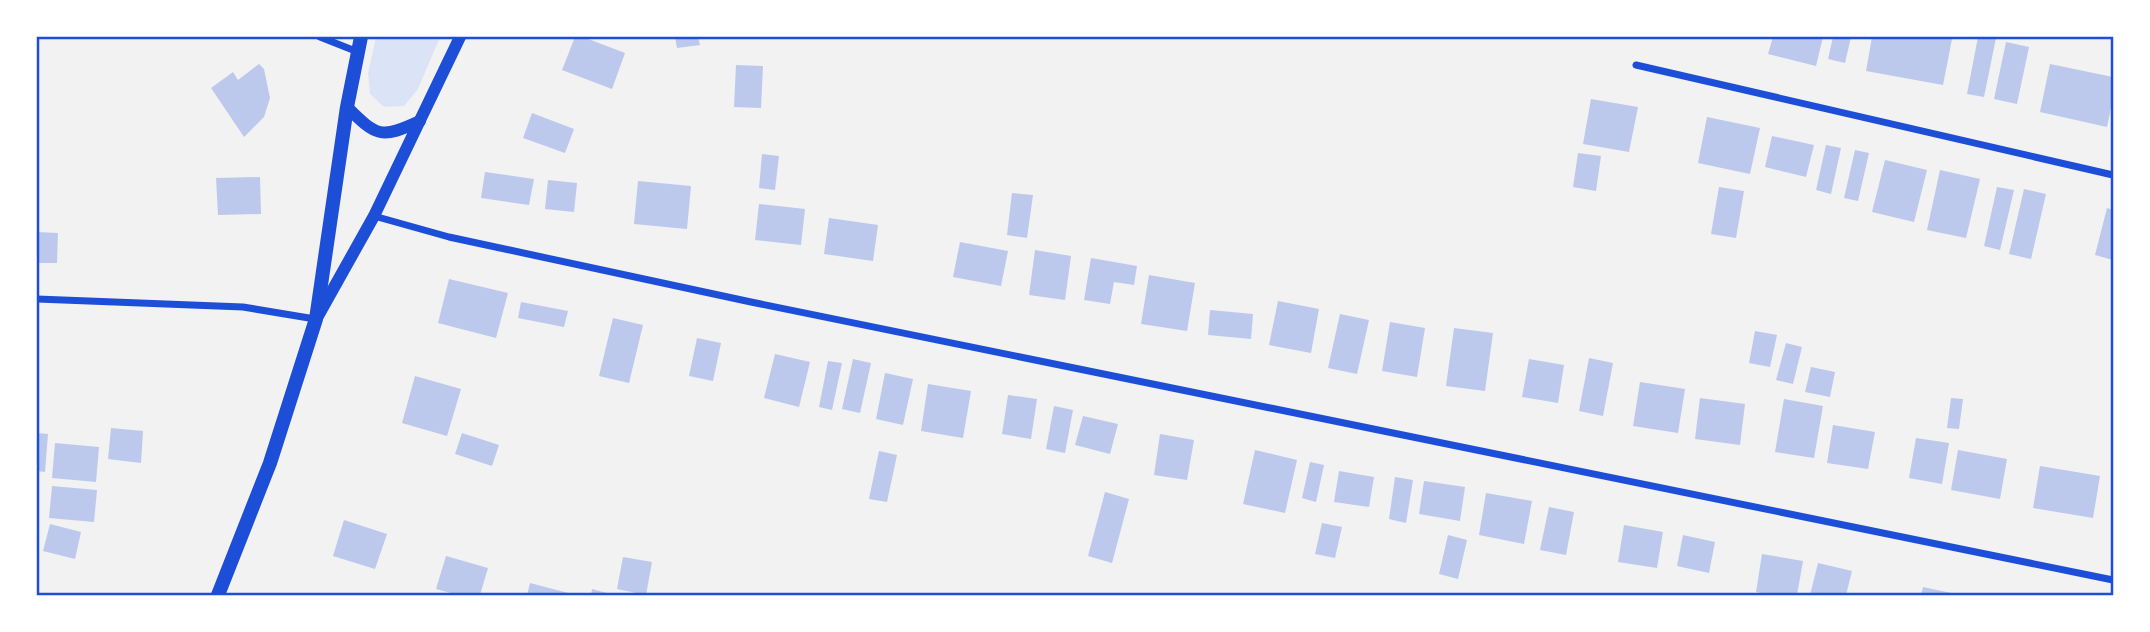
<svg xmlns="http://www.w3.org/2000/svg" width="2150" height="632" viewBox="0 0 2150 632" font-family="Raleway,sans-serif">
  <rect width="100%" height="100%" fill="#f2f2f2"/>
  <!-- green -->
  <polygon fill="#dbe4f7" points="376,37 440,37 418,89 404,106 384,107 370,94 368,73"/>
  <!-- building -->
  <g fill="#bdc9ec">
    <polygon points="575,37 583,37 625,53 612,89 562,70"/>
    <polygon points="675,37 698,37 700,45 677,48"/>
    <polygon points="1773,37 1823,37 1816,66 1768,54"/>
    <polygon points="1833,37 1851,37 1845,63 1828,59"/>
    <polygon points="1872,37 1952,39 1943,85 1866,71"/>
    <polygon points="1978,37 1996,38 1984,97 1967,94"/>
    <polygon points="2006,42 2029,47 2017,104 1994,99"/>
    <polygon points="259,64 264,69 270,98 264,117 244,137 211,88 233,72 238,80"/>
    <polygon points="2050,64 2113,77 2113,98 2107,127 2040,112"/>
    <polygon points="736,65 763,66 761,108 734,107"/>
    <polygon points="1591,99 1638,107 1629,152 1583,144"/>
    <polygon points="532,113 574,129 565,153 523,138"/>
    <polygon points="1707,117 1760,128 1750,174 1698,163"/>
    <polygon points="1772,136 1814,145 1806,177 1765,167"/>
    <polygon points="1826,145 1841,148 1831,194 1816,190"/>
    <polygon points="1855,150 1869,153 1858,201 1844,198"/>
    <polygon points="1578,153 1601,156 1596,191 1573,187"/>
    <polygon points="762,154 779,156 775,190 759,188"/>
    <polygon points="1885,160 1927,170 1914,222 1872,212"/>
    <polygon points="1940,170 1980,179 1966,238 1927,230"/>
    <polygon points="485,172 534,179 529,205 481,198"/>
    <polygon points="260,177 261,214 218,215 216,178"/>
    <polygon points="548,180 577,183 574,212 545,209"/>
    <polygon points="638,181 691,186 687,229 634,224"/>
    <polygon points="1719,187 1744,191 1736,238 1711,234"/>
    <polygon points="1997,187 2014,190 2000,250 1984,246"/>
    <polygon points="2024,189 2046,194 2031,259 2009,254"/>
    <polygon points="1012,193 1033,195 1027,238 1007,235"/>
    <polygon points="759,204 805,209 801,245 755,240"/>
    <polygon points="2107,208 2113,210 2113,260 2095,255"/>
    <polygon points="829,218 878,225 873,261 824,254"/>
    <polygon points="37,232 58,233 57,263 37,263"/>
    <polygon points="960,242 1008,251 1001,286 953,277"/>
    <polygon points="1035,250 1071,256 1065,300 1029,295"/>
    <polygon points="1091,258 1137,266 1134,285 1114,282 1110,304 1084,300"/>
    <polygon points="1149,275 1195,283 1187,331 1141,324"/>
    <polygon points="449,279 508,293 496,338 438,323"/>
    <polygon points="1278,301 1319,309 1311,353 1269,345"/>
    <polygon points="521,302 568,311 564,327 518,318"/>
    <polygon points="1210,310 1253,314 1251,339 1208,335"/>
    <polygon points="1340,314 1369,320 1357,374 1328,368"/>
    <polygon points="613,318 643,325 629,383 599,376"/>
    <polygon points="1390,322 1425,328 1417,377 1382,371"/>
    <polygon points="1454,328 1493,333 1485,391 1446,386"/>
    <polygon points="1755,331 1777,335 1770,367 1749,363"/>
    <polygon points="697,338 721,343 713,381 689,376"/>
    <polygon points="1786,343 1802,347 1793,384 1776,380"/>
    <polygon points="775,354 810,362 799,407 764,398"/>
    <polygon points="1589,358 1613,363 1603,416 1579,411"/>
    <polygon points="853,359 871,363 860,413 842,409"/>
    <polygon points="1529,359 1564,365 1558,403 1522,397"/>
    <polygon points="828,361 842,363 832,410 819,407"/>
    <polygon points="1811,367 1835,372 1830,397 1805,392"/>
    <polygon points="885,373 913,379 903,425 876,419"/>
    <polygon points="415,376 461,389 447,436 402,423"/>
    <polygon points="1640,382 1685,389 1678,433 1633,426"/>
    <polygon points="928,384 971,391 963,438 921,431"/>
    <polygon points="1008,395 1037,399 1031,439 1002,434"/>
    <polygon points="1700,398 1745,404 1740,445 1695,439"/>
    <polygon points="1951,398 1963,399 1959,429 1947,428"/>
    <polygon points="1784,399 1823,406 1814,458 1775,452"/>
    <polygon points="1054,406 1073,410 1065,453 1046,449"/>
    <polygon points="1083,416 1118,424 1110,454 1075,445"/>
    <polygon points="1833,425 1875,432 1868,469 1827,463"/>
    <polygon points="111,428 143,431 141,463 108,459"/>
    <polygon points="37,433 48,434 45,472 37,471"/>
    <polygon points="462,433 499,445 492,466 455,454"/>
    <polygon points="1160,434 1194,440 1187,480 1154,475"/>
    <polygon points="1916,438 1949,443 1942,484 1909,478"/>
    <polygon points="55,443 99,447 96,482 52,478"/>
    <polygon points="1255,450 1297,460 1285,513 1243,504"/>
    <polygon points="1958,450 2007,459 2000,499 1951,490"/>
    <polygon points="879,451 897,455 887,502 869,499"/>
    <polygon points="1310,462 1324,465 1316,502 1302,498"/>
    <polygon points="2040,466 2100,476 2093,518 2033,508"/>
    <polygon points="1339,471 1374,477 1369,507 1334,502"/>
    <polygon points="1395,477 1413,480 1406,523 1389,519"/>
    <polygon points="1424,481 1465,487 1460,521 1419,514"/>
    <polygon points="52,486 97,490 94,522 49,518"/>
    <polygon points="1105,492 1129,499 1112,563 1088,556"/>
    <polygon points="1486,493 1532,501 1524,544 1479,535"/>
    <polygon points="1549,507 1574,512 1566,555 1540,550"/>
    <polygon points="344,520 387,534 375,569 333,556"/>
    <polygon points="1322,523 1342,527 1335,558 1315,554"/>
    <polygon points="50,524 81,532 75,559 43,551"/>
    <polygon points="1624,525 1663,532 1657,568 1618,562"/>
    <polygon points="1448,535 1467,540 1458,579 1439,574"/>
    <polygon points="1683,535 1715,542 1709,573 1677,566"/>
    <polygon points="1762,554 1803,561 1797,595 1773,595 1756,592"/>
    <polygon points="446,556 488,568 480,595 458,595 436,589"/>
    <polygon points="623,557 652,562 646,595 617,589"/>
    <polygon points="1818,563 1852,571 1846,595 1810,595"/>
    <polygon points="530,583 572,594 571,595 527,595"/>
    <polygon points="1923,587 1956,594 1956,595 1921,595"/>
    <polygon points="592,589 607,593 607,595 591,595"/>
  </g>
  <g fill="none" stroke-linecap="round" stroke-linejoin="round">
    <!-- minor -->
    <g stroke="#1d4ed8" stroke-width="7">
      <polyline points="320,37 358,52"/>
      <polyline points="1636,65 2113,175"/>
      <polyline points="374,216 449,237 751,302 2113,580"/>
      <polyline points="37,299 243,307 315,319"/>
    </g>
    <!-- tertiary -->
    <g stroke="#1d4ed8" stroke-width="12">
      <path d="M 347,107 C 377,137 381,139 420,121"/>
      <polyline points="318,316 374,216 460,37"/>
    </g>
    <!-- secondary -->
    <polyline stroke="#1d4ed8" stroke-width="14" points="218,595 270,463 316,319 347,107 361,37"/>
  </g>
  <!-- border -->
  <rect width="2150" height="632" fill="none" stroke="#ffffff" stroke-width="77"/>
  <rect x="38" y="38" width="2074" height="556" fill="none" stroke="#1d4ed8" stroke-width="2.5"/>
</svg>
